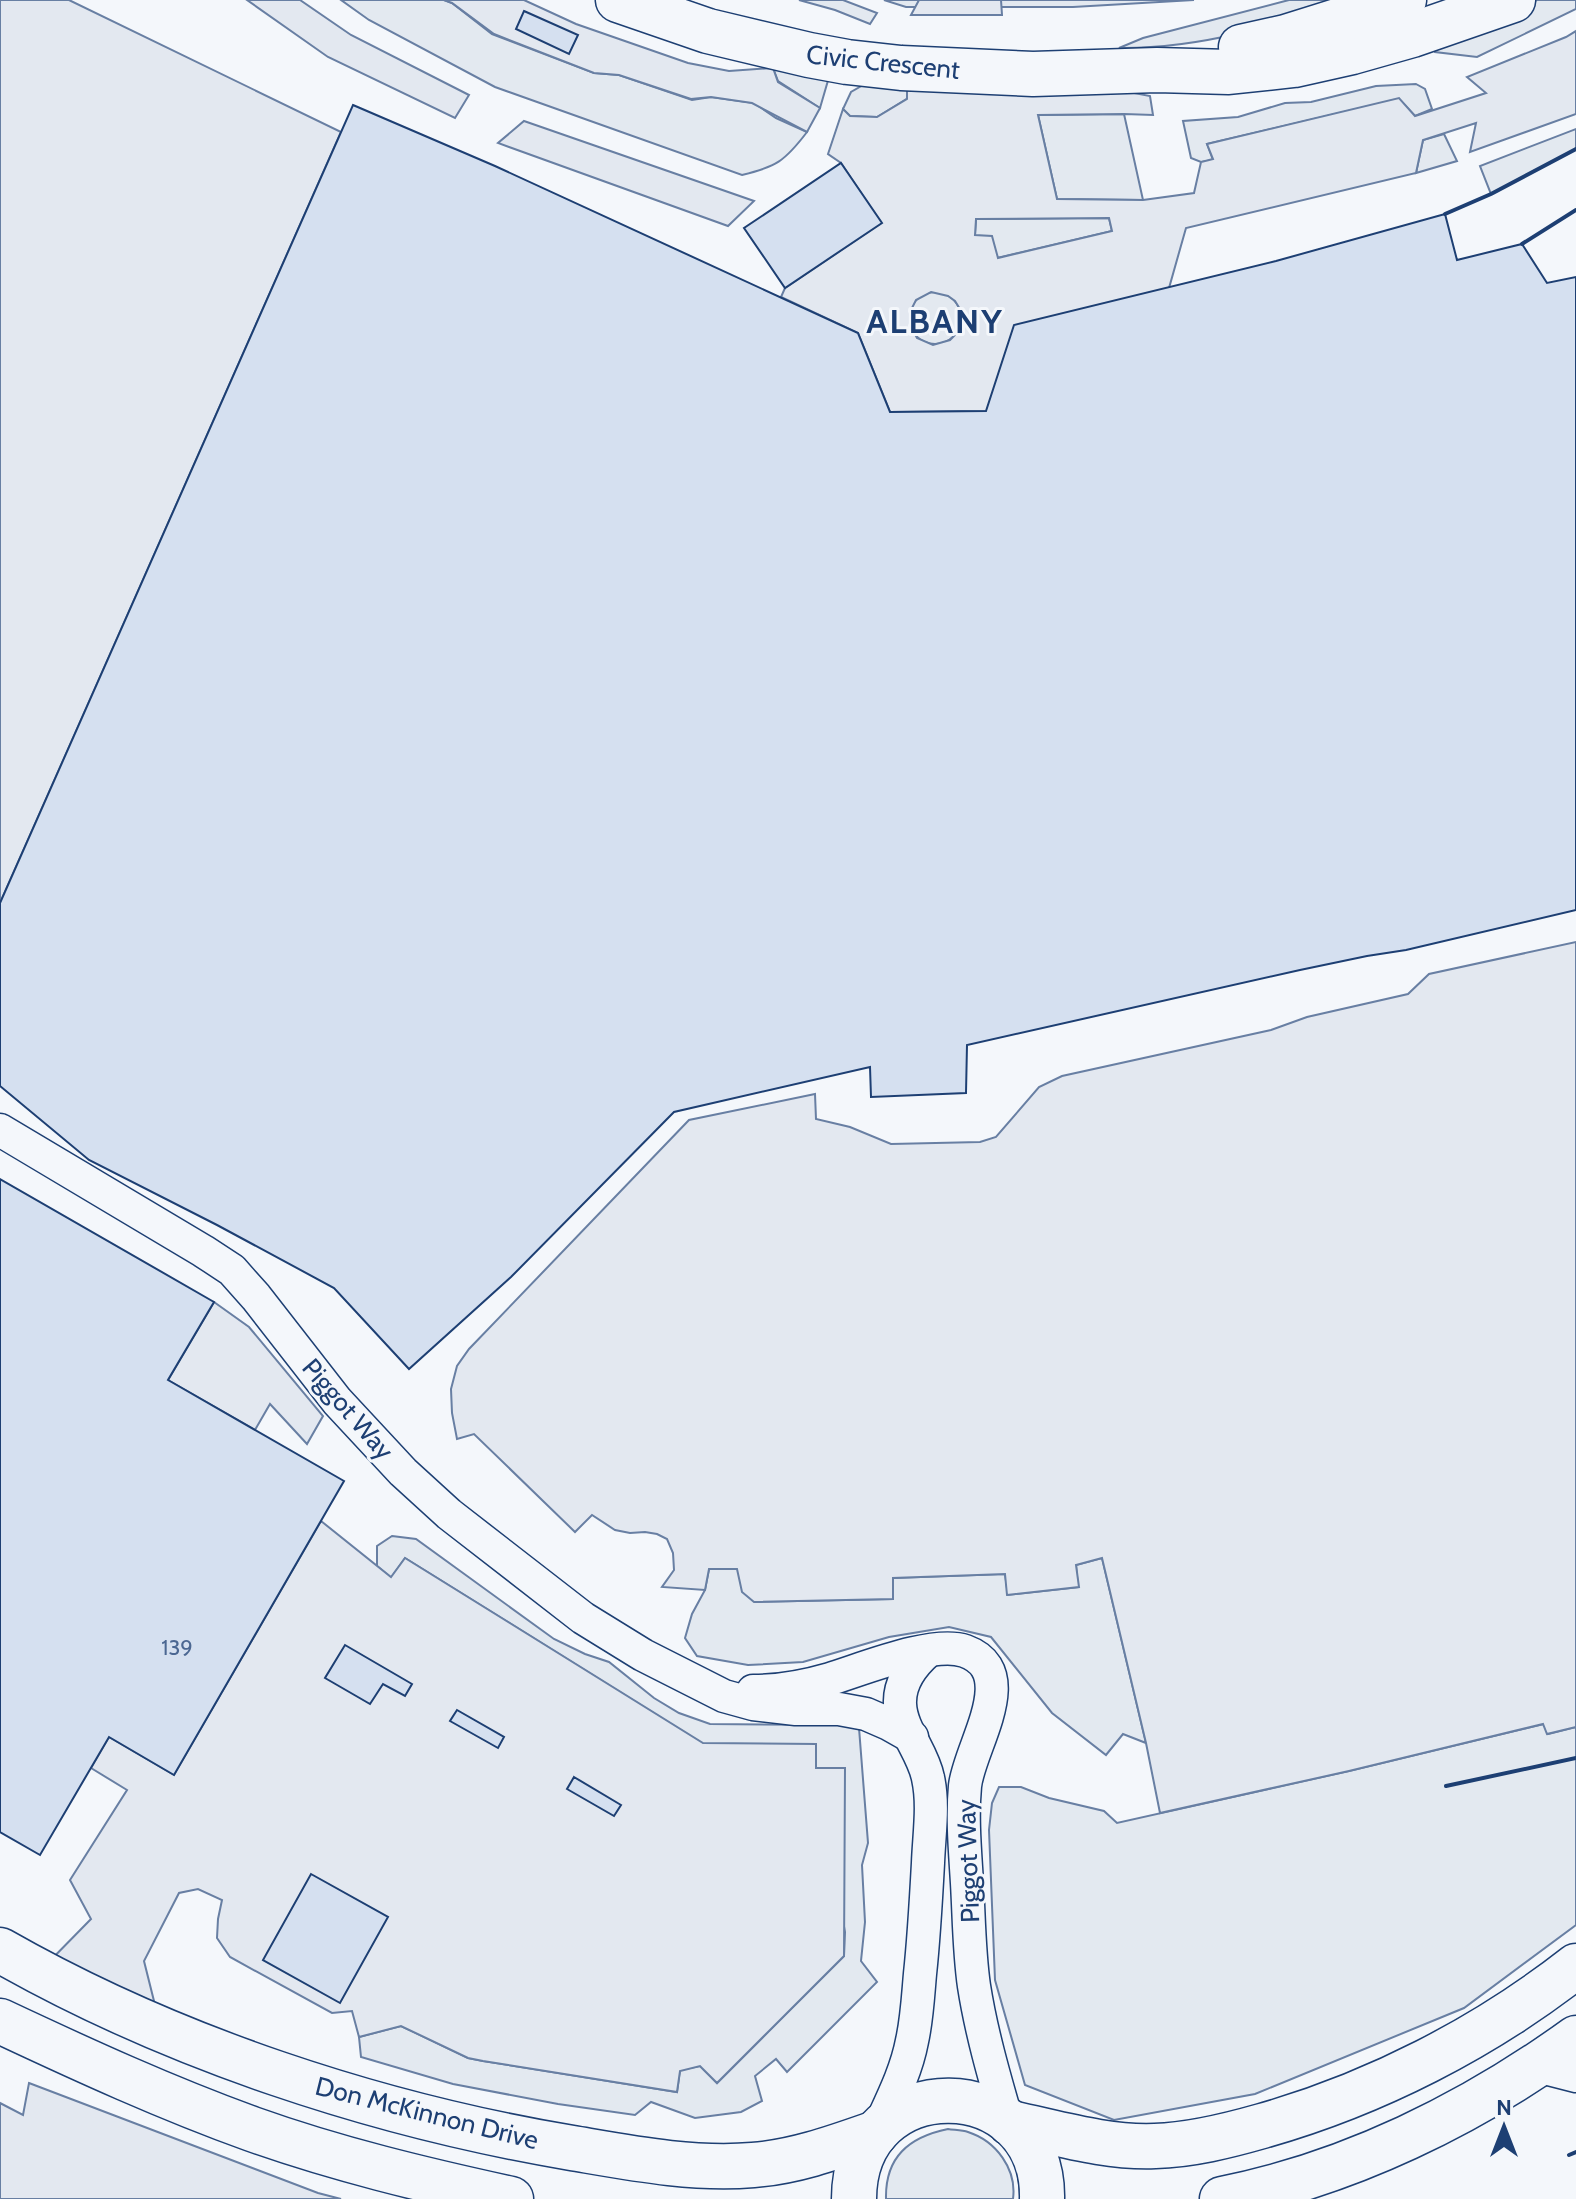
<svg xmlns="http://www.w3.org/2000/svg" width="1576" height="2199" viewBox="0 0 1576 2199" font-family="Cabin,sans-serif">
  <rect width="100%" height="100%" fill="#f4f7fb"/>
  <!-- green -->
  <g fill="#e3e9f0" stroke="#687fa3" stroke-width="2">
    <path d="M 341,0 L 444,0 L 452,3 L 492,34 L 594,73 L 619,75 L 692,100 L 711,97 L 754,103 L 776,118 L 807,132 C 785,161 776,167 742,175 L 495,87 L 369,20 Z"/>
    <polygon points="799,0 843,0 877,13 870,24 835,10"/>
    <polygon points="884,0 1194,0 1073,7 906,7"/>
    <path d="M 1289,0 L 1352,0 C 1277,25 1200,49 1119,48 L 1143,38 Z"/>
    <polygon points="1537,0 1576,0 1576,9 1477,57 1435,52 1431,40"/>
    <polygon points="773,68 829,77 820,108 778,81"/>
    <polygon points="865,84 907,89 908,98 877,117 850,116 843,109 851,92"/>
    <polygon points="1416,84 1425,89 1432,109 1415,116 1399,99 1207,144 1213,160 1201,162 1191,158 1183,121 1238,117 1285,103 1311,102 1376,86"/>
    <polygon points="1124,114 1143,200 1057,199 1038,115"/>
    <polygon points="1576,129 1576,149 1491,194 1480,166"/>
    <polygon points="1444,134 1457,161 1416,173 1423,140"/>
    <polygon points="1109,218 1112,231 997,258 975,235 976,219"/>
    <circle cx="935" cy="318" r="26"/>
    <polygon points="392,1536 416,1539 554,1639 585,1654 609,1662 654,1698 679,1713 710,1724 838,1725 859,1728 868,1843 862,1865 865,1922 861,1961 877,1982 787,2072 776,2059 755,2076 762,2101 741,2112 695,2118 651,2102 635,2115 558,2104 453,2084 361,2057 359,2037 401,2026 468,2058 483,2061 677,2092 680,2070 700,2066 717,2083 844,1956 845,1932 816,1768 816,1744 703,1744 405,1558 391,1578 377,1566 377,1546"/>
    <polygon points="1102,1558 1146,1743 1123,1734 1106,1755 1052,1713 991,1637 949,1627 889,1637 803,1662 748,1665 697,1656 685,1638 692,1614 705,1590 709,1569 738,1569 755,1602 892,1599 892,1578 1005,1574 1008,1595 1078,1587 1076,1565"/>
    <polygon points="1544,1724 1548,1734 1576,1727 1576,1925 1464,2008 1255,2094 1114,2120 1025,2085 995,1980 989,1830 992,1803 999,1787 1021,1787 1049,1798 1104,1811 1117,1823 1349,1771"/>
    <path d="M 948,2129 C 954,2130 962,2130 968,2132 C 996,2141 1017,2169 1013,2199 L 886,2199 C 885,2157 909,2137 948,2129 Z"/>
  </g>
  <!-- parking -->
  <g fill="#e3e8f0" stroke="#687fa3" stroke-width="2" fill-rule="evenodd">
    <polygon points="0,0 69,0 341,132 0,903"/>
    <polygon points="247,0 300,0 351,35 469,95 455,118 328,57"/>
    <polygon points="444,0 524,0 576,24 688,63 729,71 773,68 778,82 820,108 807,132 752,103 711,97 691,99 619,75 594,73 494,34 452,3"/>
    <polygon points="919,0 1001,0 1002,15 911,15"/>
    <path d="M 1576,31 L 1576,114 L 1470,152 L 1476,123 L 1423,140 L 1416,173 L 1186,228 L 1169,288 L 986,411 L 890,412 L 858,333 L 781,297 L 785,288 L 881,223 L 841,163 L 828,154 L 843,109 L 850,116 L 877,117 L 907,99 L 907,89 L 1129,92 L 1150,96 L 1153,115 L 1124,114 L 1038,115 L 1057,199 L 1143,200 L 1194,193 L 1201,162 L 1213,159 L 1207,144 L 1399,98 L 1415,116 L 1486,93 L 1467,77 L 1566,37 ZM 1109,218 L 1112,231 L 998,258 L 992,236 L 975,235 L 976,219 ZM 931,292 L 948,296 L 955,301 L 960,309 L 961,318 L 956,334 L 950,340 L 933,345 L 917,338 L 909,323 L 909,314 L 916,300 Z"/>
    <polygon points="524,121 754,201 728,226 498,143"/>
    <polygon points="1576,942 1576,1727 1547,1734 1543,1724 1349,1771 1160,1813 1146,1743 1102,1558 1076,1565 1079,1587 1007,1595 1005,1574 893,1578 893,1599 754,1602 742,1592 737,1569 709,1569 705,1590 662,1587 674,1570 673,1553 667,1539 657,1534 645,1532 630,1533 615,1530 592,1515 575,1532 474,1434 457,1439 452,1413 451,1389 457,1366 469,1349 689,1120 815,1094 816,1119 850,1127 891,1144 980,1142 996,1137 1039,1087 1062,1076 1271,1030 1307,1017 1408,994 1429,974"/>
    <polygon points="214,1302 249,1327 323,1416 307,1444 270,1404 255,1430 168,1380"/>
    <polygon points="321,1521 391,1577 405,1558 703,1743 816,1744 816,1768 845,1768 844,1956 717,2083 700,2066 680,2071 677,2092 483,2061 468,2058 401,2026 359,2037 352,2011 332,2013 230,1957 217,1938 218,1919 222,1900 198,1889 179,1893 144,1961 161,2029 39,1972 91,1919 70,1880 127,1790 91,1768 109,1737 174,1775"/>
    <polygon points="29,2083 318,2193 341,2199 0,2199 0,2103 23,2115"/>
  </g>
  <!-- building -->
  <g fill="#d5e0f0" stroke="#1d3f73" stroke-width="2">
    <polygon points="524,11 578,35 569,54 516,29"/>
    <polygon points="353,105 495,166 858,333 890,412 986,411 1014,325 1276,261 1445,214 1457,260 1522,244 1547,283 1576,277 1576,910 1406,950 1367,956 1300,970 967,1045 966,1093 871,1097 870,1067 674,1112 511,1277 409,1369 334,1288 217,1225 89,1160 0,1086 0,903"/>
    <polygon points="841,163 882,223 785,288 744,228"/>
    <polygon points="0,1179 214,1302 168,1380 344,1481 174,1775 109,1737 40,1855 0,1832"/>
    <polygon points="345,1645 412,1684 405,1696 383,1684 370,1704 325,1678"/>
    <polygon points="457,1710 504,1737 498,1748 450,1721"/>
    <polygon points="574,1777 621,1805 614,1816 567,1789"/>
    <polygon points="311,1874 388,1917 340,2003 263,1960"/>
  </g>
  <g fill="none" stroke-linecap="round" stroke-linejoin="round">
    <defs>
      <g id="street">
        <polyline points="0,1130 203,1251 232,1270 256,1297 337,1401 403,1472 449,1514 583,1618 643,1655 724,1696 753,1704 796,1709 839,1709 866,1714 889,1724 912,1737"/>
        <path d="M 753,1691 C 779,1691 806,1686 830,1679 C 863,1669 933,1640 965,1651 C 1023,1672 969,1747 965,1786 C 962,1818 965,1850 967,1883 C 969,1917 969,1952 974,1986 C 981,2031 994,2076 1007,2121"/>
        <polyline points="1537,2066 1576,2076"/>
        <path d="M 877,2132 C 890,2103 906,2073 912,2041 C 917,2019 918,1996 920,1974 C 924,1937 926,1900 928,1863 C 929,1835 934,1805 928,1778 C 923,1752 901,1730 900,1704 C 899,1682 912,1665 928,1651"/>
      </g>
      <g id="secondary">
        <polyline points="618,0 708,31 809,55 847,62 901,68 1033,74 1157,70 1229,72 1294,65 1352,52 1412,35 1513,0"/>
        <polyline points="1241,47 1286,37 1404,0"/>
        <path d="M 0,1950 C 172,2048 376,2115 572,2148 C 631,2158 692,2170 753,2165 C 795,2162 836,2147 876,2133"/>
        <path d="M 0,2021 C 83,2060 166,2098 252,2129 C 336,2159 424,2180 511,2199"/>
        <path d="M 1010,2123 C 1058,2133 1106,2148 1155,2146 C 1191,2145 1227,2136 1262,2126 C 1375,2094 1484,2038 1576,1966"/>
        <path d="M 854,2199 C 854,2066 1045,2070 1042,2199"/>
        <path d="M 1222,2199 C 1349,2174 1471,2114 1576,2038"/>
      </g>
    </defs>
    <!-- street casing -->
    <use href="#street" stroke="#1d3f73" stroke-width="35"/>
    <!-- secondary casing -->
    <use href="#secondary" stroke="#1d3f73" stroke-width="47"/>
    <!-- street -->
    <use href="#street" stroke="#f4f7fb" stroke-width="32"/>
    <!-- secondary -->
    <use href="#secondary" stroke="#f4f7fb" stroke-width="44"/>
    <!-- wall -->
    <g stroke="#1d3f73" stroke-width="4">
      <polyline points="1445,214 1491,194 1576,149"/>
      <polyline points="1522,244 1576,210"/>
      <polyline points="1446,1786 1576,1758"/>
      <polyline points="1569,2155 1576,2152"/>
    </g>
  </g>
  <g text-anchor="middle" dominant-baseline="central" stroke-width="6" stroke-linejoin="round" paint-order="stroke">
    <!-- number labels -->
    <g font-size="22" fill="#4b6792">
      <text x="177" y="1647">139</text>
    </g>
    <!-- street labels -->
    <g font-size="26" fill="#1d3f73" stroke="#f4f7fb">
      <text transform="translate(883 62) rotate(6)">Civic Crescent</text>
      <text transform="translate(348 1409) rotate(49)">Piggot Way</text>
      <text transform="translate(968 1861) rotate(-92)">Piggot Way</text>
      <text transform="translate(427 2113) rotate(14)">Don McKinnon Drive</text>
    </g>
    <!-- district labels -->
    <g font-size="34" font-weight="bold" letter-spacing="2" fill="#1d3f73" stroke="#f4f7fb">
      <text x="935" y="321">ALBANY</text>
    </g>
  </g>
  <!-- north arrow -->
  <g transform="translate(1504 2127)" stroke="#f4f7fb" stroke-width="6" paint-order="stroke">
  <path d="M0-6L14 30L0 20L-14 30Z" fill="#1d3f73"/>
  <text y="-12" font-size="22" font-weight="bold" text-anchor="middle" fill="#1d3f73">N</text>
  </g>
</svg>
